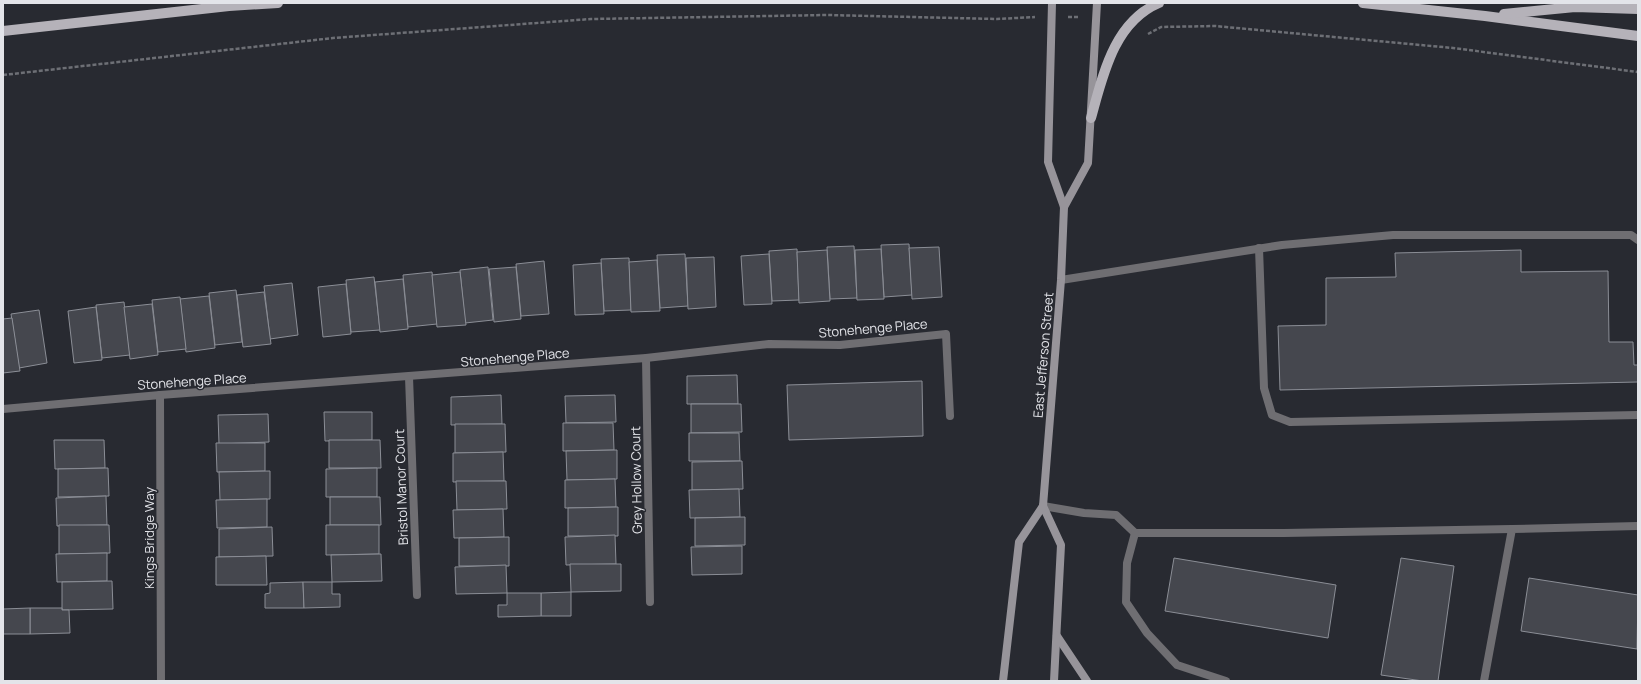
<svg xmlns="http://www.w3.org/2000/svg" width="1641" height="684" viewBox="0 0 1641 684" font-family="Manrope,sans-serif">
  <rect width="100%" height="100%" fill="#282a31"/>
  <!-- building -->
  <g fill="#45474e" stroke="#8b8e96">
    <polygon points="909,244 912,295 884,297 881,245"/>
    <polygon points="854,246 857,298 830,299 827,247"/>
    <polygon points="939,247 942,297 912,299 909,248"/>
    <polygon points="797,249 799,300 772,301 769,251"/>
    <polygon points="881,249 884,299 857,300 855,250"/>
    <polygon points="827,250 830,301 799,303 797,252"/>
    <polygon points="1521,250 1521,272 1608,271 1609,342 1633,342 1634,365 1638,365 1638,382 1280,390 1278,326 1326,325 1326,278 1396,277 1395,253"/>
    <polygon points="685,254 688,306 660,308 657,255"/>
    <polygon points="769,254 772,304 744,305 741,256"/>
    <polygon points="714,257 716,307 688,309 686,258"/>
    <polygon points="629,258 631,310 604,311 601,259"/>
    <polygon points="657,260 660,311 631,312 629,262"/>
    <polygon points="544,261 549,314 521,316 516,264"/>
    <polygon points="601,263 604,314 575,315 573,265"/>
    <polygon points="488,267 493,320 465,323 460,270"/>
    <polygon points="516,267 521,319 494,322 489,269"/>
    <polygon points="432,272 437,324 408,327 403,275"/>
    <polygon points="460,272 466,325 437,327 432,275"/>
    <polygon points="374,277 380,330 351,332 346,280"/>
    <polygon points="403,279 408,329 380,332 375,282"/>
    <polygon points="292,283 298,335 270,339 264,286"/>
    <polygon points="346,284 351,334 323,337 318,287"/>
    <polygon points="236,290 242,342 215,345 209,293"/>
    <polygon points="264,292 271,344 243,347 237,295"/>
    <polygon points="209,296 215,348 186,352 180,299"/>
    <polygon points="180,297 186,349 158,352 152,300"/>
    <polygon points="124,302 130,355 102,358 96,305"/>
    <polygon points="152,304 158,355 130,359 124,307"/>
    <polygon points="96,307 102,360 74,363 68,311"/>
    <polygon points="39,310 47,363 19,368 11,314"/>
    <polygon points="12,318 20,371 3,373 3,319"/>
    <polygon points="737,375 738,404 687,404 687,376"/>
    <polygon points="922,381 923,436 789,440 787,385"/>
    <polygon points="501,395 502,424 451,425 451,397"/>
    <polygon points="615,395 616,422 566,423 565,396"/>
    <polygon points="691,404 741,404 742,432 691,433"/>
    <polygon points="324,412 372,412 372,440 325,441"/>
    <polygon points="268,414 269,442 219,444 218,415"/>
    <polygon points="563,423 613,423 614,450 563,451"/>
    <polygon points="455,424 505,424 506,452 455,453"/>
    <polygon points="689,433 739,433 740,461 689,461"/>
    <polygon points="54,440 104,440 105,468 55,469"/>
    <polygon points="329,440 380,440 381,468 329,468"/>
    <polygon points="216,443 265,443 265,471 217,472"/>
    <polygon points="617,450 617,479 567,480 566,451"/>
    <polygon points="503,452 504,481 453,482 453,453"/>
    <polygon points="742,461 743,489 692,490 692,462"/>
    <polygon points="108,468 109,496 58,497 58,469"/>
    <polygon points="377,468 377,497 326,497 326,469"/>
    <polygon points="270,471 270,499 220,500 219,472"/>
    <polygon points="615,479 616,507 565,508 565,480"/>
    <polygon points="456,481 506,481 507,509 457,510"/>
    <polygon points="739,489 740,517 690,518 689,490"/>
    <polygon points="106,496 107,525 57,526 56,498"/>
    <polygon points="330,497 380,497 381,525 330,525"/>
    <polygon points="267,499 267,527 217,528 216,500"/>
    <polygon points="618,507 618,536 568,536 568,508"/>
    <polygon points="503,509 504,537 454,538 453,510"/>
    <polygon points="745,517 745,545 695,546 695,518"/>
    <polygon points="59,525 109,525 110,553 59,554"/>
    <polygon points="326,525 379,525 379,554 326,555"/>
    <polygon points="272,527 273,556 219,557 219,529"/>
    <polygon points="615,535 616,564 566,565 565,537"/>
    <polygon points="509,537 509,566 459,566 459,538"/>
    <polygon points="742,546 742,574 692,575 691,547"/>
    <polygon points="107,553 107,581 57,582 56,554"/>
    <polygon points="381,554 382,581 332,582 331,555"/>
    <polygon points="266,556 267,585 216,585 216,557"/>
    <polygon points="1174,558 1336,585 1328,638 1165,611"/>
    <polygon points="1401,558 1454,566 1438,681 1423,681 1381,675"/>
    <polygon points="570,564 621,564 621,591 571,592"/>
    <polygon points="506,565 507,593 456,594 455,567"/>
    <polygon points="1529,578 1638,595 1637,649 1521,631"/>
    <polygon points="112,581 113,609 62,610 62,582"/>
    <polygon points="303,582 304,608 265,608 265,594 270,593 270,583"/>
    <polygon points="303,582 332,582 332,594 340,594 340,607 304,608"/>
    <polygon points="571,592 571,616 541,616 541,593"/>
    <polygon points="507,593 541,593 541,616 498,617 498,605 507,605"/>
    <polygon points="30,608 62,608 62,610 69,610 70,633 30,634"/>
    <polygon points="30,608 30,634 3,634 3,609"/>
  </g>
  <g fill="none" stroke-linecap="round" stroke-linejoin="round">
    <!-- path -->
    <g stroke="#6d6f75" stroke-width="2.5" stroke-dasharray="4 2" stroke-linecap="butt">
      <polyline points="1068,17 1079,17"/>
      <polyline points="1148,34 1161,27 1215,26 1453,48 1638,72"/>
      <polyline points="3,75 333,38 591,19 827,15 997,19 1035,17"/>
    </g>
    <!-- lane -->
    <g stroke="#6f6e72" stroke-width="8">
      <polyline points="1259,248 1264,388 1272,415 1290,422 1638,415"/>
      <polyline points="1061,280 1282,245 1393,235 1631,235 1638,240"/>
      <polyline points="1043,506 1084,513 1116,515 1135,533 1284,533 1512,529"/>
      <polyline points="1135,533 1127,563 1126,602 1147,633 1177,665 1226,681"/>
      <polyline points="1484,681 1512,529 1638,526"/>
    </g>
    <!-- street -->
    <g stroke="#6f6e72" stroke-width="8">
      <polyline points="646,358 650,602"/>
      <polyline points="409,377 417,595"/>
      <polyline points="160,395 161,681"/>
      <polyline points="3,409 160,395 646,358 769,344 840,345 946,334 950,416"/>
    </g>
    <!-- secondary -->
    <g stroke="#97949a" stroke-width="8">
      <polyline points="1064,207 1088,163 1097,3"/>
      <polyline points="1043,506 1061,545 1054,681"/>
      <polyline points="1057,636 1087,681"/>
      <polyline points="1003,681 1019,542 1043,506 1061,280 1064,207 1048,162 1052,3"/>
    </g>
    <!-- primary -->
    <g stroke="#b5b2b9" stroke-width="10">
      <polyline points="1363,3 1485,16 1638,36"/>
      <polyline points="1504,14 1575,7 1638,9"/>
      <polyline points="3,31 229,6 278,3"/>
      <path d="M 1091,118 C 1103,75 1114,22 1159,3"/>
    </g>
  </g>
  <g text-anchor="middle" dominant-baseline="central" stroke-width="3" stroke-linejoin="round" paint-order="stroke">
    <!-- street labels -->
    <g font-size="13" fill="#e3e4e9" stroke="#282a31">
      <text transform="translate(873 328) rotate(-5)">Stonehenge Place</text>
      <text transform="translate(1043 355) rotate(-85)">East Jefferson Street</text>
      <text transform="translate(515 357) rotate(-5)">Stonehenge Place</text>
      <text transform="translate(192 381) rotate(-4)">Stonehenge Place</text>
      <text transform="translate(636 480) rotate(-91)">Grey Hollow Court</text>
      <text transform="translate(401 487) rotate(-92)">Bristol Manor Court</text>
      <text transform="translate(149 538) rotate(-90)">Kings Bridge Way</text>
    </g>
  </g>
  <!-- border -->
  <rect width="1641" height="684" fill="none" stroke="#e3e4e9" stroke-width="8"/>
</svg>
